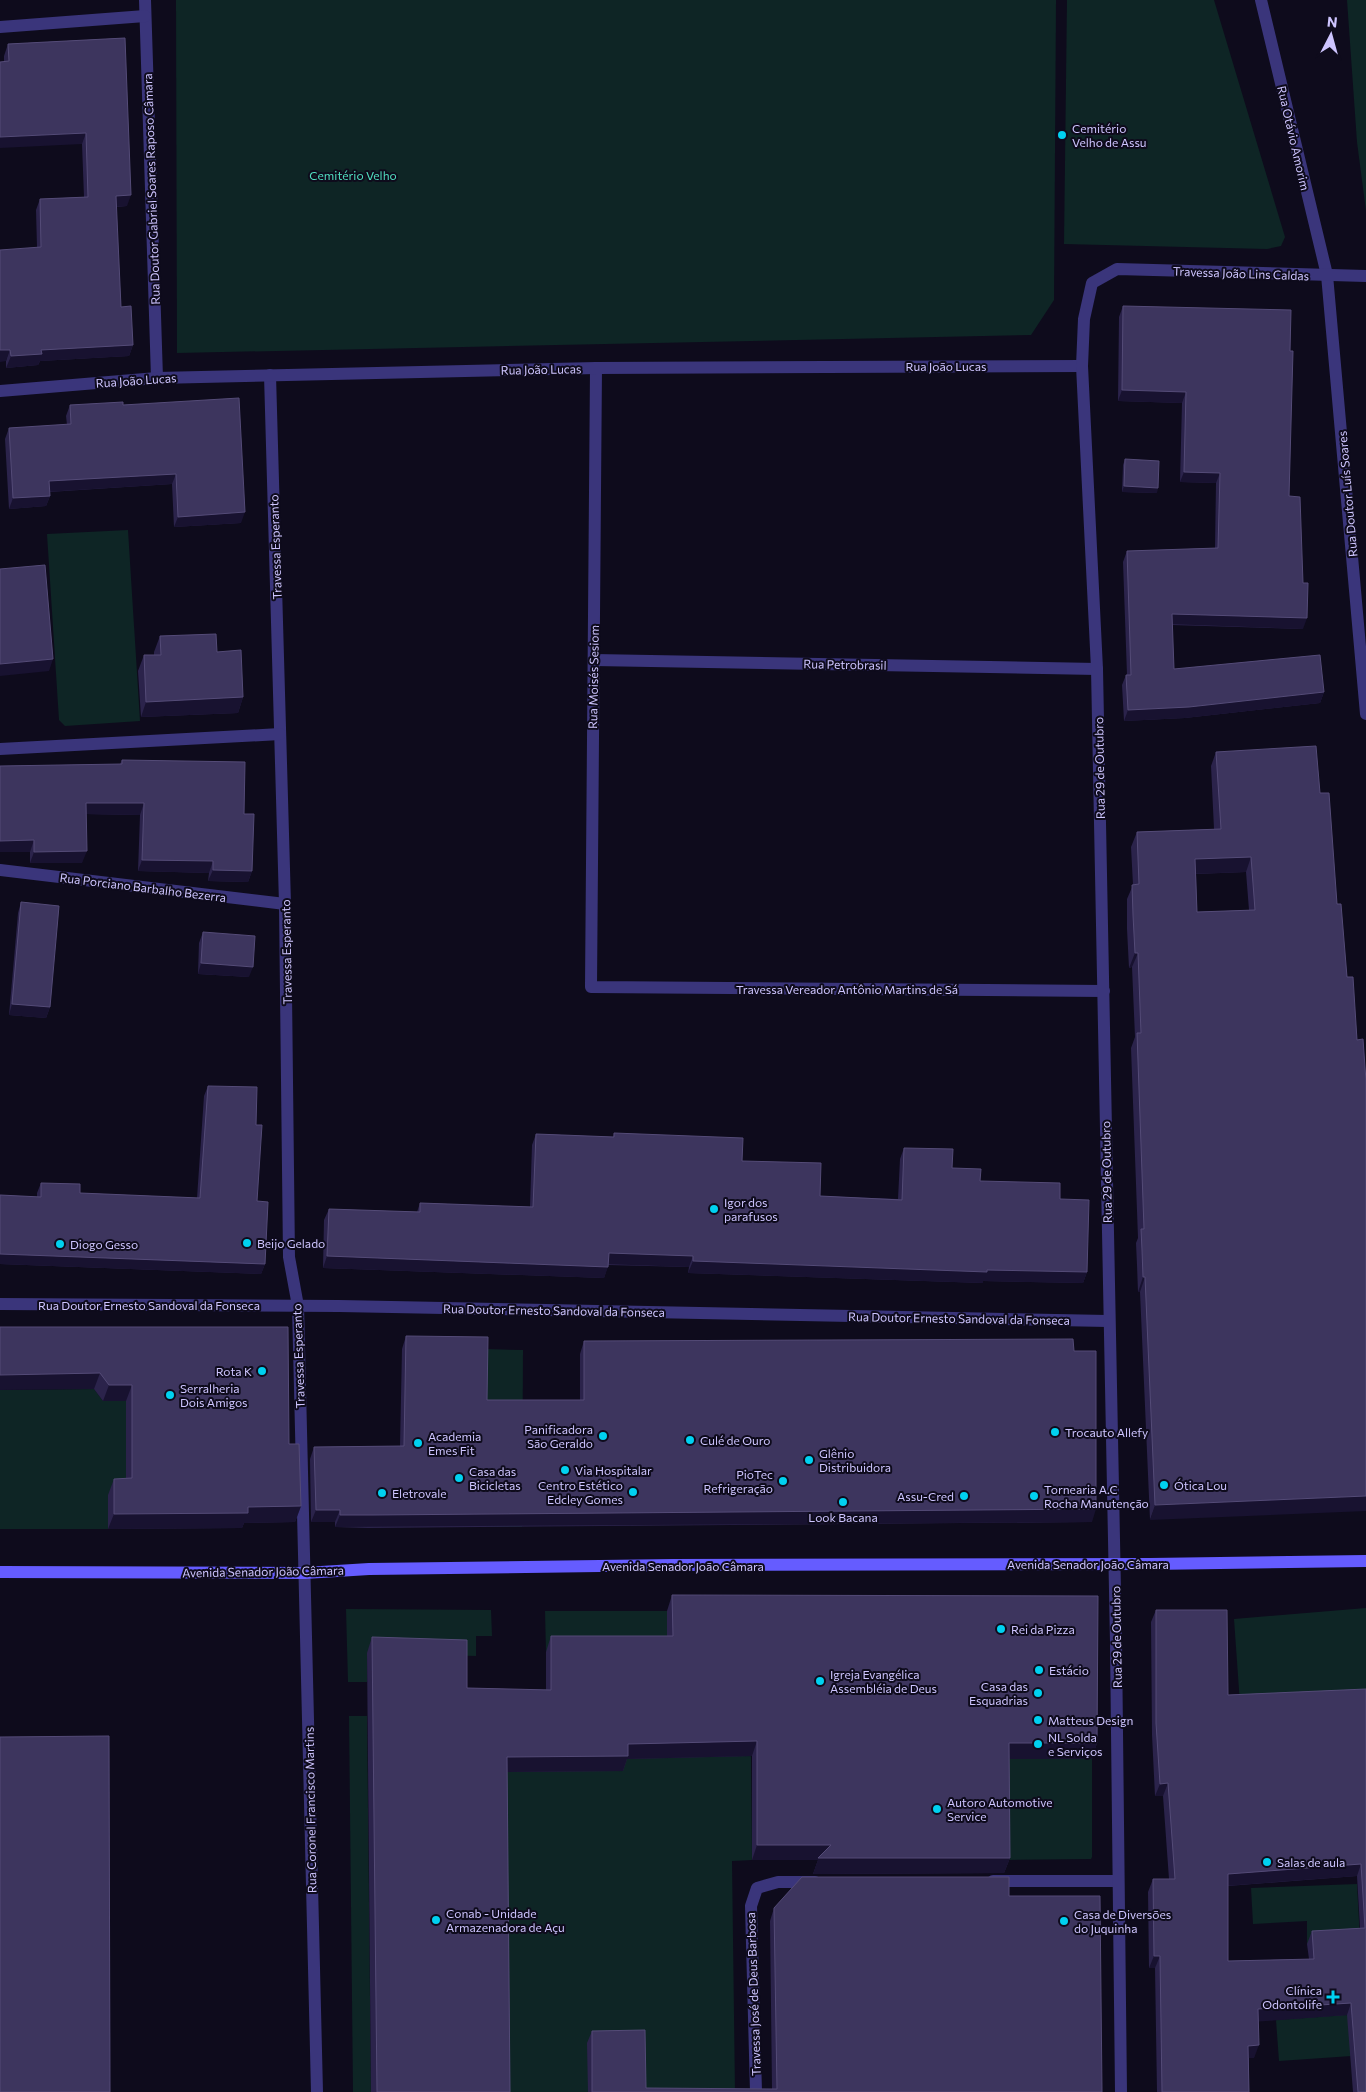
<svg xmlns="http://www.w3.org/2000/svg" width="1366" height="2092" viewBox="0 0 1366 2092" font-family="Commissioner,sans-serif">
  <rect width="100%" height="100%" fill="#0e0b1c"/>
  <!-- green -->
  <g fill="#0e2525">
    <polygon points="176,0 1056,0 1054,300 1031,335 177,353"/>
    <polygon points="1067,0 1214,0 1285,237 1281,246 1267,249 1064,244"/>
    <polygon points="1347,0 1366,0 1366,211 1357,142"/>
    <polygon points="128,530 140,721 65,726 59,720 47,534"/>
    <polygon points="483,1349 523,1350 522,1527 482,1527"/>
    <polygon points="94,1389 103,1401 126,1401 127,1494 108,1495 108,1529 0,1529 0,1390"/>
    <polygon points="1366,1608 1366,1697 1240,1704 1234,1619"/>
    <polygon points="346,1609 491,1610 492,1636 476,1636 476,1656 367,1653 367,1682 348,1682"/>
    <polygon points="545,1611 667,1611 668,1757 751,1756 752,1860 732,1861 735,2092 505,2092 501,1748 528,1695 546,1689 547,1772 622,1652 546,1652"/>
    <polygon points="349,1716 367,1716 371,2092 353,2092"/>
    <polygon points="1004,1759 1092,1759 1092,1857 1091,1859 1004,1860"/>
    <polygon points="1357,1884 1360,1940 1307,1944 1307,1921 1253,1924 1251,1888"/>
    <polygon points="1347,2015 1366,2055 1279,2061 1276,2020"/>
  </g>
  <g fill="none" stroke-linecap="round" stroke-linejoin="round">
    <!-- minor -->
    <g stroke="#3a357b" stroke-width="12">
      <polyline points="145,0 157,378"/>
      <polyline points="1261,0 1327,275 1366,714"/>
      <polyline points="0,27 145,16"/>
      <polyline points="596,368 591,987 1104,991"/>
      <polyline points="270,375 285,904 289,1257 298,1306 317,2092"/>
      <polyline points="0,391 157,378 596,368 1082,366"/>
      <polyline points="594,660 1097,669"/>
      <polyline points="0,749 280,734"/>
      <polyline points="0,870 285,904"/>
      <polyline points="0,1304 339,1306 1108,1321"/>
      <polyline points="993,1881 1118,1881"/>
      <polyline points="756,2092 751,1906 757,1888 778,1882 815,1882"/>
      <polyline points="1121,2092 1116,1642 1097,669 1082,366 1084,319 1092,283 1117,269 1366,276"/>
    </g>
    <!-- secondary -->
    <polyline stroke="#655cff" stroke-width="12" points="0,1572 305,1573 369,1569 673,1565 1150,1564 1366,1561"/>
  </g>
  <!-- wall -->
  <g fill="#2b234b" fill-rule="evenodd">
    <polygon points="125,38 127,206 116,207 121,307 133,345 129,356 40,361 38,365 6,368 6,361 37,247 36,210 40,199 84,197 82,144 4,62 4,56 8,44"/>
    <polygon points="1123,306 1290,351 1289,496 1303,629 1172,625 1174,669 1324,692 1320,703 1185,718 1124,721 1122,685 1126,675 1127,675 1123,562 1127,551 1215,548 1216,483 1180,482 1182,403 1118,401 1119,317"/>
    <polygon points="70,405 123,405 241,523 174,527 172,484 49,492 50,496 46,506 9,509 5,439 9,428 67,425 66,416"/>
    <polygon points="1125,459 1157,493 1122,492 1123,465"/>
    <polygon points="160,636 217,652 243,697 238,713 141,717 138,671 144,655 154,655 154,652"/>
    <path d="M 1216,752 L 1320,793 L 1337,904 L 1347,977 L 1353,977 L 1150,1520 L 1140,1292 L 1138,1292 L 1137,1265 L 1136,1243 L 1138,1238 L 1131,1048 L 1135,1037 L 1132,967 L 1129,968 L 1127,929 L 1127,899 L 1133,885 L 1131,847 L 1137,832 L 1214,829 L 1211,766 ZM 1246,872 L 1249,910 L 1197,912 L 1196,874 Z"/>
    <polygon points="122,760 244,814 252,871 248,882 208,881 209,873 138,871 140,815 86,814 82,863 30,863 30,852 0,852 0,766 120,764"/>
    <polygon points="21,902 50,1007 46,1018 9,1015 18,913"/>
    <polygon points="203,932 249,977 198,974 199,943"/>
    <polygon points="208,1086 256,1125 257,1201 265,1264 261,1274 0,1264 0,1195 37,1197 37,1193 41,1183 80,1193 197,1198 204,1096"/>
    <polygon points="614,1133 742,1161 820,1196 898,1199 900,1159 904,1148 952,1168 980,1181 1060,1199 1087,1272 1083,1283 983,1281 983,1283 688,1273 689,1267 608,1265 604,1278 323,1268 324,1220 329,1209 417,1212 420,1203 530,1207 532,1145 536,1134 613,1137"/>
    <polygon points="0,1327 289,1444 301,1506 295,1522 244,1523 242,1528 108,1529 108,1495 114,1479 126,1479 126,1401 103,1401 94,1389"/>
    <polygon points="406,1336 487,1400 580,1400 580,1354 584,1341 1074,1351 1092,1522 368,1528 335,1527 335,1522 311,1522 310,1459 314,1447 400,1446 402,1349"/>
    <polygon points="672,1595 1097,1743 1092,1759 1009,1759 1010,1858 1004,1873 813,1874 818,1860 752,1860 752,1756 627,1759 623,1771 507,1772 510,2092 371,2092 367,1653 372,1637 467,1688 546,1690 546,1652 551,1636 667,1636 667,1611"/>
    <path d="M 1156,1610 L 1228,1695 L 1366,1689 L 1366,2092 L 1353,2092 L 1347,2015 L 1258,2021 L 1254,2058 L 1249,2058 L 1249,2092 L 1157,2092 L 1155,1968 L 1149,1968 L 1148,1892 L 1153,1879 L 1169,1879 L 1163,1796 L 1155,1796 L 1152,1735 L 1151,1622 ZM 1357,1876 L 1360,1928 L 1312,1931 L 1307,1944 L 1309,1959 L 1228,1961 L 1228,1886 Z"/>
    <polygon points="1009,1896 1102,2092 588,2092 587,2043 592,2031 646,2088 772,2089 770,1921 774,1908"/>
  </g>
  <!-- shaded-wall -->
  <g fill="#181230">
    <polygon points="86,133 82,144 0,148 0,137"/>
    <polygon points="131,195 127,206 111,207 116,196"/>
    <polygon points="133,345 129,356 40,361 38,365 6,368 11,356 41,350"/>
    <polygon points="0,350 10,350 6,361 0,362"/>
    <polygon points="1122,390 1186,392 1182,403 1118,401"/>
    <polygon points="1184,472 1220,473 1216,483 1180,482"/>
    <polygon points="176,474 172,484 45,492 49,481"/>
    <polygon points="1124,486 1158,488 1157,493 1122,492"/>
    <polygon points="50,496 46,506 9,509 13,498"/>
    <polygon points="245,512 241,523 174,527 178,517"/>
    <polygon points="1172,614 1307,618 1303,629 1168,624"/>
    <polygon points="53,659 49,671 0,676 0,664"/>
    <polygon points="1324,692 1320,703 1185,718 1124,721 1128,710"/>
    <polygon points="243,697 238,713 141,717 146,702"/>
    <polygon points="86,803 144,803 140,815 82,814"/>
    <polygon points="34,840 30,852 0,852 0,841"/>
    <polygon points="87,851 82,863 30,863 34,852"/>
    <polygon points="1251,857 1246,872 1190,874 1195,859"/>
    <polygon points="142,860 213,861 209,873 138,871"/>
    <polygon points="213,870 252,871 248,882 208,881"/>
    <polygon points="1135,953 1138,953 1132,967 1129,968"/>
    <polygon points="201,963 253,967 249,977 198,974"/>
    <polygon points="12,1004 50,1007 46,1018 9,1015"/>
    <polygon points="609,1253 693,1256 689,1267 604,1264"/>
    <polygon points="0,1254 265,1264 261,1274 0,1264"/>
    <polygon points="327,1256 608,1267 604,1278 323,1268"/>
    <polygon points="693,1261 1087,1272 1083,1283 983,1281 983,1283 688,1273"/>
    <polygon points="1143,1277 1145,1277 1140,1292 1138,1292"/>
    <polygon points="100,1373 94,1389 0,1390 0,1375"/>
    <polygon points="109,1385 132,1385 126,1401 103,1401"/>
    <polygon points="1366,1496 1366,1511 1150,1520 1155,1505"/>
    <polygon points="301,1506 295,1522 244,1523 242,1528 108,1529 114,1514 248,1507"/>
    <polygon points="1096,1509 1092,1522 335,1527 340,1515"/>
    <polygon points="316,1510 340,1510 335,1522 311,1522"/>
    <polygon points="757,1741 752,1756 627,1759 623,1771 501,1772 507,1757 628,1744"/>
    <polygon points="1009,1743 1097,1743 1092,1759 1004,1759"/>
    <polygon points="1168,1783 1163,1796 1155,1796 1160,1784"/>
    <polygon points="757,1845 831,1845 1010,1858 1004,1873 813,1874 818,1860 752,1860"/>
    <polygon points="1361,1864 1357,1876 1224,1886 1228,1874"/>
    <polygon points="1154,1956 1160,1956 1155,1968 1149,1968"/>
    <polygon points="1351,2003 1347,2015 1253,2022 1258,2009"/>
    <polygon points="1259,2045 1254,2058 1244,2058 1248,2046"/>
  </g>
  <!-- building -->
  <g fill="#3d355e" stroke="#544b77" fill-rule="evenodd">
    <polygon points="125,38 131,195 116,196 121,307 131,306 133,345 41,350 42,354 11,356 10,350 0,350 0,250 41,247 40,199 88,197 86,133 0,137 0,62 9,61 8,44"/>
    <polygon points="1123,306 1291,310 1290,351 1293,351 1289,496 1300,497 1303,583 1308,583 1307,618 1172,614 1174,669 1320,655 1324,692 1189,707 1128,710 1126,675 1131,675 1127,551 1218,548 1220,473 1184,472 1186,392 1122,390"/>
    <polygon points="239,398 245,512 178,517 176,474 49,481 50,496 13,498 9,428 71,424 70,405 123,402 123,405"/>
    <polygon points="1125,459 1159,461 1158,488 1124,486"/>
    <polygon points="45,565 53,659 0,664 0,569"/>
    <polygon points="216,634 217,652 241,650 243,697 146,702 144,655 161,655 160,636"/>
    <path d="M 1316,746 L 1320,793 L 1329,793 L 1337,904 L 1341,904 L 1347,977 L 1353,977 L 1357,1040 L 1363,1039 L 1366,1081 L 1366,1496 L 1155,1505 L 1145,1277 L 1143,1277 L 1142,1250 L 1141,1229 L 1144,1229 L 1137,1033 L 1141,1033 L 1138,953 L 1135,953 L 1133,915 L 1132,885 L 1139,884 L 1137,832 L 1221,829 L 1216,752 ZM 1251,857 L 1255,910 L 1197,912 L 1195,859 Z"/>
    <polygon points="122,760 245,762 244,814 254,814 252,871 213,870 213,861 142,860 144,803 86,803 87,851 34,852 34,840 0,841 0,766 122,764"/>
    <polygon points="21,902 59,906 50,1007 12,1004"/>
    <polygon points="203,932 255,936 253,967 201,963"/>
    <polygon points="208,1086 257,1087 256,1125 262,1125 257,1201 268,1202 265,1264 0,1254 0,1195 41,1197 41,1183 80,1184 80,1193 200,1198"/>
    <polygon points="614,1133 743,1138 742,1161 821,1163 820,1196 902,1200 904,1148 953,1149 952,1168 981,1169 980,1181 1060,1183 1060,1199 1089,1200 1087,1272 987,1270 987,1272 693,1261 693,1256 609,1253 608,1267 327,1256 329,1209 420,1212 420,1203 533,1207 536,1134 614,1137"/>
    <polygon points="0,1327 288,1327 289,1444 299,1444 301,1506 248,1507 248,1513 114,1514 114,1479 132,1478 132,1385 109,1385 100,1373 0,1375"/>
    <polygon points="406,1336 488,1337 487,1400 584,1400 584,1341 1073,1339 1074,1351 1096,1351 1096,1509 373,1515 340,1515 340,1510 316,1510 314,1447 404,1446"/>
    <polygon points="672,1595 1098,1596 1097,1743 1009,1743 1010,1858 818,1858 831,1845 757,1845 757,1741 628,1744 628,1756 507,1757 510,2092 377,2092 372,1637 467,1640 467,1688 551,1690 551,1636 673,1636"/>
    <path d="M 1156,1610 L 1227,1610 L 1228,1695 L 1366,1689 L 1366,2092 L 1358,2092 L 1351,2003 L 1258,2009 L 1259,2045 L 1248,2046 L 1249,2092 L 1162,2092 L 1160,1956 L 1154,1956 L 1153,1879 L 1175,1879 L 1168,1783 L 1160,1784 L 1156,1723 ZM 1361,1864 L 1365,1928 L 1312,1931 L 1314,1959 L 1228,1961 L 1228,1874 Z"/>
    <polygon points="109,1736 110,2092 0,2092 0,1737"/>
    <polygon points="802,1877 1009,1877 1009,1896 1100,1896 1102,2092 592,2092 592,2031 645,2030 646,2088 777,2089 774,1908"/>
  </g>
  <!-- markers -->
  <g fill="#00d1f0" stroke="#0e0b1c" stroke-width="2">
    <circle cx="1062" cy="135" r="5"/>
    <circle cx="714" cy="1209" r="5"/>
    <circle cx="247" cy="1243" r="5"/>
    <circle cx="60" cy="1244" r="5"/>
    <circle cx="262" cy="1371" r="5"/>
    <circle cx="170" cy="1395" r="5"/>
    <circle cx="1055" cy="1432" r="5"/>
    <circle cx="603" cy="1436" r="5"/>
    <circle cx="690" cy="1440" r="5"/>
    <circle cx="418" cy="1443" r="5"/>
    <circle cx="809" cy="1460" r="5"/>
    <circle cx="565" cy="1470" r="5"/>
    <circle cx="459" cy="1478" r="5"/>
    <circle cx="783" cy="1481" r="5"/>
    <circle cx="1164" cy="1485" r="5"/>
    <circle cx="633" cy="1492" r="5"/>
    <circle cx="382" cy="1493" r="5"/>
    <circle cx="964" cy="1496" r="5"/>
    <circle cx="1034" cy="1496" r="5"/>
    <circle cx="843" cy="1502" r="5"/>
    <circle cx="1001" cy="1629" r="5"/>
    <circle cx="1039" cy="1670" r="5"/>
    <circle cx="820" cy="1681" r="5"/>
    <circle cx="1038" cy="1693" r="5"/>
    <circle cx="1038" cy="1720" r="5"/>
    <circle cx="1038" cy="1744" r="5"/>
    <circle cx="937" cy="1809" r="5"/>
    <circle cx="1267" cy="1862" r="5"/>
    <circle cx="436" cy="1920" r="5"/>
    <circle cx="1064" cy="1921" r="5"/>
    <path d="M1330.5 1989.5h5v5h5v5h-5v5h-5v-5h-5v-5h5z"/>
  </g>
  <g text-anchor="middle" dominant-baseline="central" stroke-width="4" stroke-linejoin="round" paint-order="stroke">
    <!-- poi labels -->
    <g font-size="12" fill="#cec5ff" stroke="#0e0b1c" text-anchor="start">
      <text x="1072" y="128">Cemitério<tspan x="1072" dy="14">Velho de Assu</tspan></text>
      <text x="724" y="1202">Igor dos<tspan x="724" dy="14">parafusos</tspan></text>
      <text x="257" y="1243">Beijo Gelado</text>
      <text x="70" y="1244">Diogo Gesso</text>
      <text x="252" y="1371" text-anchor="end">Rota K</text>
      <text x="180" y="1388">Serralheria<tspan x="180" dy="14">Dois Amigos</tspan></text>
      <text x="593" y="1429" text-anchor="end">Panificadora<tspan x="593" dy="14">São Geraldo</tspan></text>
      <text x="1065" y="1432">Trocauto Allefy</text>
      <text x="428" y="1436">Academia<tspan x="428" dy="14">Emes Fit</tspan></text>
      <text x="700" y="1440">Culé de Ouro</text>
      <text x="819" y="1453">Glênio<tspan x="819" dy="14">Distribuidora</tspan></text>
      <text x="575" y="1470">Via Hospitalar</text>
      <text x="469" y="1471">Casa das<tspan x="469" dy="14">Bicicletas</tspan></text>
      <text x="773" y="1474" text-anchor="end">PioTec<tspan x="773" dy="14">Refrigeração</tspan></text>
      <text x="623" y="1485" text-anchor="end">Centro Estético<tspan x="623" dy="14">Edcley Gomes</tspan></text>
      <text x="1174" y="1485">Ótica Lou</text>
      <text x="1044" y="1489">Tornearia A.C<tspan x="1044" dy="14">Rocha Manutenção</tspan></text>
      <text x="392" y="1493">Eletrovale</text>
      <text x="954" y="1496" text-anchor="end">Assu-Cred</text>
      <text x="843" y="1517" text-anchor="middle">Look Bacana</text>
      <text x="1011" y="1629">Rei da Pizza</text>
      <text x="1049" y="1670">Estácio</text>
      <text x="830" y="1674">Igreja Evangélica<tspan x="830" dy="14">Assembléia de Deus</tspan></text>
      <text x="1028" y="1686" text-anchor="end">Casa das<tspan x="1028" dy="14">Esquadrias</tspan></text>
      <text x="1048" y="1720">Matteus Design</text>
      <text x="1048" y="1737">NL Solda<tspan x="1048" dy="14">e Serviços</tspan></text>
      <text x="947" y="1802">Autoro Automotive<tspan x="947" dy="14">Service</tspan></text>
      <text x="1277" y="1862">Salas de aula</text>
      <text x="446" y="1913">Conab - Unidade<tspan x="446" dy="14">Armazenadora de Açu</tspan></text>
      <text x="1074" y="1914">Casa de Diversões<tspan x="1074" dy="14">do Juquinha</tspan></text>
      <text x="1322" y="1990" text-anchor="end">Clínica<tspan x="1322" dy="14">Odontolife</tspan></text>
    </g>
    <!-- street labels -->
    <g font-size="12" fill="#cec5ff" stroke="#0e0b1c">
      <text transform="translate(1294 138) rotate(77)">Rua Otávio Amorim</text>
      <text transform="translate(151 189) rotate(-92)">Rua Doutor Gabriel Soares Raposo Câmara</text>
      <text transform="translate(1241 273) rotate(2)">Travessa João Lins Caldas</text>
      <text x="946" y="366">Rua João Lucas</text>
      <text transform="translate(541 369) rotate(-1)">Rua João Lucas</text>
      <text transform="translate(136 380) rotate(-4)">Rua João Lucas</text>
      <text transform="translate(1347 494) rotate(-95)">Rua Doutor Luís Soares</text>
      <text transform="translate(275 547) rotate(-92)">Travessa Esperanto</text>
      <text transform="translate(845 664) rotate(1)">Rua Petrobrasil</text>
      <text transform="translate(593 677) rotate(-89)">Rua Moisés Sesiom</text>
      <text transform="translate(1099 768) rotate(-91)">Rua 29 de Outubro</text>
      <text transform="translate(143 887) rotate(7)">Rua Porciano Barbalho Bezerra</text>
      <text transform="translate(286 952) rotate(-91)">Travessa Esperanto</text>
      <text x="847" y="989">Travessa Vereador Antônio Martins de Sá</text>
      <text transform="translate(1106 1172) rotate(-91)">Rua 29 de Outubro</text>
      <text x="149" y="1305">Rua Doutor Ernesto Sandoval da Fonseca</text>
      <text transform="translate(554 1310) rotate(1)">Rua Doutor Ernesto Sandoval da Fonseca</text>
      <text transform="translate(959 1318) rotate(1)">Rua Doutor Ernesto Sandoval da Fonseca</text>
      <text transform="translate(298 1356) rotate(-92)">Travessa Esperanto</text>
      <text x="1088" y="1564">Avenida Senador João Câmara</text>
      <text x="683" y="1566">Avenida Senador João Câmara</text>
      <text transform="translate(263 1571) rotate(-1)">Avenida Senador João Câmara</text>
      <text transform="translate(1116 1637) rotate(-91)">Rua 29 de Outubro</text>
      <text transform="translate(310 1810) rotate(-91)">Rua Coronel Francisco Martins</text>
      <text transform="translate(753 1994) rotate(-92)">Travessa José de Deus Barbosa</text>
    </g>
    <!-- park labels -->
    <g font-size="12" fill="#51dfc0" stroke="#0e0b1c">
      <text x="353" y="175">Cemitério Velho</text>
    </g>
  </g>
  <!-- north arrow -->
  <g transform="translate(1331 35) rotate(6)" stroke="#0e0b1c" stroke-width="4" paint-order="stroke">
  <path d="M0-4L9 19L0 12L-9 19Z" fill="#cec5ff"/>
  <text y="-8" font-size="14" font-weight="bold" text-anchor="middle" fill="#cec5ff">N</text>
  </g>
</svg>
